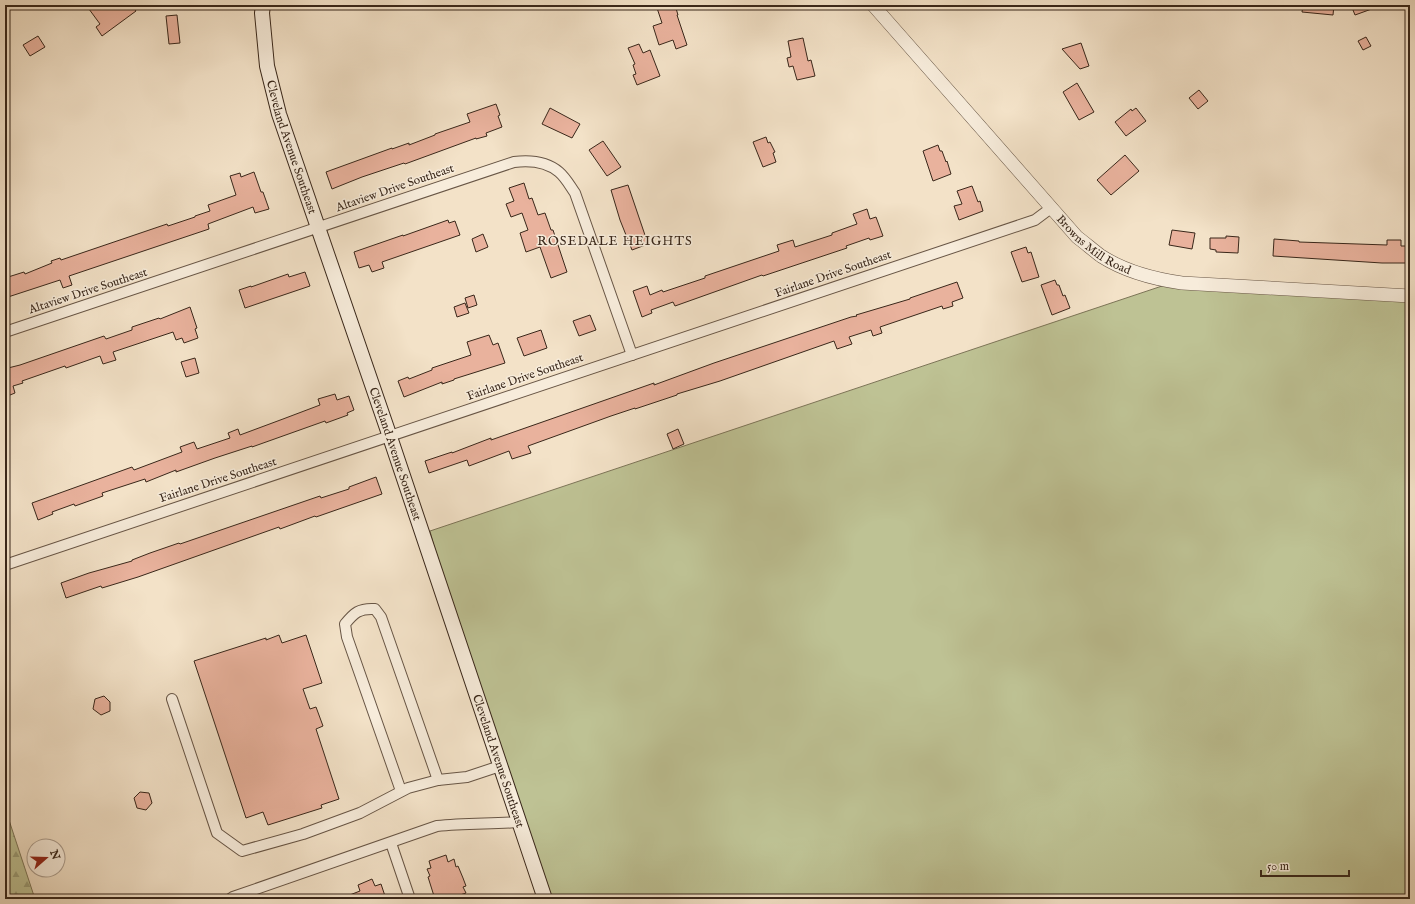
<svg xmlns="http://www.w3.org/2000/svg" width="1415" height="904" viewBox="0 0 1415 904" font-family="'IM FELL English',serif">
  <defs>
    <pattern id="forest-firs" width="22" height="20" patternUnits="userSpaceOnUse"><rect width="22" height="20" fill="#bec294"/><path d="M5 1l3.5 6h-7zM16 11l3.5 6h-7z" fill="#9b9e78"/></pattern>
  </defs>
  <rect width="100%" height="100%" fill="#f3e2c8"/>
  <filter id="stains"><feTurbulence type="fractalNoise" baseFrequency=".005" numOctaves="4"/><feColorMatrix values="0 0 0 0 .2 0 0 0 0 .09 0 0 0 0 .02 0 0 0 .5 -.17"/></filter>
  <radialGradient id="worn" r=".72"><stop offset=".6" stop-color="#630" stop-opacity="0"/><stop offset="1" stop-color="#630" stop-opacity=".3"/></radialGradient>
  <!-- green -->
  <polygon fill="#bec294" stroke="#7c7457" points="1168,284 1410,295 1410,899 540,899 463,661 430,531"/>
  <!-- forest -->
  <polygon fill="url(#forest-firs)" stroke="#7c7457" points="5,808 35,899 5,899"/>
  <!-- building -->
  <g fill="#e9b29d" stroke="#39271a">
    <polygon points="86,5 132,5 136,11 102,36 96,27 100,24"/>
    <polygon points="665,5 675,5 678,15 677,15 687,45 676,49 673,40 659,45 653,26 662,23 657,8"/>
    <polygon points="1303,5 1334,5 1333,15 1302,12"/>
    <polygon points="1351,5 1380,5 1380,6 1355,15"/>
    <polygon points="177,15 180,43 169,44 166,16"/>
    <polygon points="38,36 45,47 30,56 23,45"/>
    <polygon points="1366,37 1371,46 1363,50 1358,41"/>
    <polygon points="803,38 808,61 811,60 815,76 797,80 793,66 789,67 787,58 791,57 788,41"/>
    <polygon points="1081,43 1089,66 1080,69 1062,49"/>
    <polygon points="639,44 643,53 650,50 660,76 637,85 633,75 636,74 633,65 635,64 628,48"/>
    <polygon points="1077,83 1094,112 1079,120 1063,92"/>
    <polygon points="1199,90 1208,101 1198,109 1189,98"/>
    <polygon points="496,104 500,115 498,116 502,127 486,133 487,136 476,139 476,138 405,164 404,163 362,177 332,189 326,172 392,148 392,149 409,143 409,145 435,135 435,134 470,122 467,114"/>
    <polygon points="550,108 580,124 572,138 542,124"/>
    <polygon points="1136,108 1146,121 1126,136 1115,122 1131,109 1132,111"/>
    <polygon points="766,137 768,143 770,142 775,152 773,153 776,162 763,167 753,142"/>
    <polygon points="603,141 621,167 607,176 589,150"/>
    <polygon points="938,145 940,151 942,151 946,162 947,161 951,174 933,181 923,151"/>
    <polygon points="1125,155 1139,171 1111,195 1097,180"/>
    <polygon points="254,172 261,192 263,192 269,209 255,213 253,207 208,224 209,229 69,276 72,285 63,288 60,280 8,297 5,287 5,278 24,272 25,274 52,263 51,261 60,258 61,260 167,224 168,226 195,217 195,216 210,211 208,205 236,195 230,176 240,173 241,177"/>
    <polygon points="524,183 529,199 532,198 538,215 545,213 551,230 553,230 567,272 551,278 540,247 526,252 520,233 528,230 522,213 511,217 506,204 514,201 509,188"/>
    <polygon points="628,185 648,244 632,250 620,220 611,190"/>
    <polygon points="972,186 978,202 980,201 983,211 959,220 954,206 962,204 957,191"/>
    <polygon points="867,209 870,219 876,217 883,236 870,240 869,238 846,246 847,248 763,276 762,275 675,306 673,302 651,310 652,313 642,317 633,291 647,286 650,295 662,290 663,292 705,278 705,276 779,251 777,245 793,240 795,247 832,235 832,233 857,224 853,214"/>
    <polygon points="448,220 449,223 455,221 460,235 382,262 384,268 372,272 369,265 359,268 354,252 403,235 403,236"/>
    <polygon points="1172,230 1195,233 1192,249 1169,245"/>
    <polygon points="483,234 488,247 476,252 472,239"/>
    <polygon points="1226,236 1239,237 1238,253 1216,252 1216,250 1210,249 1210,238 1226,238"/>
    <polygon points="1274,239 1299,241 1299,242 1387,245 1387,240 1401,240 1401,246 1410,246 1410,263 1382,263 1273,256"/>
    <polygon points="1026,247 1028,253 1031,252 1039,277 1022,282 1011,252"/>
    <polygon points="305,272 310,286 245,308 239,290 251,286 251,287 288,274 289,277"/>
    <polygon points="1055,280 1057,285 1059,285 1063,296 1065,295 1070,308 1052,315 1041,285"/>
    <polygon points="957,282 963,298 952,302 953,306 943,309 942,306 880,327 882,333 873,336 871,330 849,337 852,344 837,349 834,341 720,381 677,394 677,395 635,409 635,408 611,416 528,446 531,453 512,459 509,451 469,466 467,460 429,473 425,461 452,452 452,453 491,438 491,440 654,383 654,385 714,363 851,317 857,316 856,315 910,299 910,298"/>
    <polygon points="474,295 477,305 468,308 465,298"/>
    <polygon points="465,303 469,313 457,317 454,307"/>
    <polygon points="190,307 197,328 195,329 198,338 184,343 182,338 176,340 173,332 113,352 116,360 103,364 100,356 66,368 65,366 22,381 23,383 13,386 15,393 5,397 5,367 7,367 8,368 20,365 104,336 106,339 132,330 132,327 159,318 160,319"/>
    <polygon points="590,315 596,330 579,336 573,321"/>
    <polygon points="541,330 547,348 524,356 517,338"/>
    <polygon points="489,335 493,345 498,343 505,363 454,379 454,380 442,384 442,382 404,397 398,381 408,377 409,379 432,370 432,368 471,355 467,342"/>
    <polygon points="195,358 199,373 186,377 181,362"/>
    <polygon points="335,394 337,400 349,396 354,410 347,413 348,415 326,423 325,421 252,447 252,446 215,458 176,472 176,470 146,482 145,479 102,493 103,496 75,506 74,504 52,512 53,514 38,520 32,503 132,467 134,470 182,452 180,447 194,442 197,449 230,438 228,433 238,429 240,435 283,419 320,405 318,399"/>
    <polygon points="678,429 684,444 673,449 667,434"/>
    <polygon points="376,477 382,494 316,517 315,516 280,529 279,527 138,577 102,588 101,586 66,598 61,583 89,573 132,561 132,560 150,553 179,543 180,544 320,496 321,498 349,489 349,487"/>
    <polygon points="279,635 282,643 306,635 322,683 303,689 310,709 316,707 323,726 316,729 339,799 321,805 322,808 268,825 263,812 246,818 194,661 266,638 266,640"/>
    <polygon points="104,696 110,702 110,711 101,715 93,709 95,699"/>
    <polygon points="140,792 149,793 152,803 146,810 137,808 134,798"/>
    <polygon points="446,855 448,862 454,859 456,867 458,866 463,878 466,886 463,887 466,893 460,895 461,899 438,899 437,895 434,896 428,877 430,876 427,869 431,868 429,861"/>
    <polygon points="372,879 375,886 381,884 386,899 343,899 342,898 360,891 358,885"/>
  </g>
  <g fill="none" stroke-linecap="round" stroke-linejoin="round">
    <defs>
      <g id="minor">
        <path d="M 5,332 L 514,162 C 530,160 546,161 559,172 C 566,178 570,186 575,193 L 632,355"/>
        <polyline points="5,565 1035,220 1051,208"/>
        <polyline points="172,699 217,833 242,851 303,834 360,813 408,788 438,780 467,777 500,766"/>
        <path d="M 401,791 L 347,637 L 345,624 C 354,613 359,608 375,609 L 381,617 L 438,780"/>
        <polyline points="391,843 410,899"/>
        <path d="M 230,899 L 233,897 L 437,826 C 464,823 492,824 519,822"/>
      </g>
      <g id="tertiary">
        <path id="s1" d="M 873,5 L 1077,237 C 1085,243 1093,250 1101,256 C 1126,272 1154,279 1182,283 L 1410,296"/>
      </g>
      <g id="secondary">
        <path id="s2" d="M 263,5 L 262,13 L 267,66 L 279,114 L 390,437 L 545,899"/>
      </g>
    </defs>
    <!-- minor casing -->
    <use href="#minor" stroke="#685646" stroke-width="12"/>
    <!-- tertiary casing -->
    <use href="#tertiary" stroke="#685646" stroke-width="14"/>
    <!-- secondary casing -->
    <use href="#secondary" stroke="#39271a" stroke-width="16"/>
    <!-- minor -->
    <use href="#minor" stroke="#f7ecdb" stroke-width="10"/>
    <!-- tertiary -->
    <use href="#tertiary" stroke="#f7ecdb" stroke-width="13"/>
    <!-- secondary -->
    <use href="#secondary" stroke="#f7ecdb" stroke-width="14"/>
  </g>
  <g text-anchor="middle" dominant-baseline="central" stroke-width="3" stroke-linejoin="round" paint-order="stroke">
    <!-- street labels -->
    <g font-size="12" fill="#39271a" stroke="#f7ecdb">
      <text stroke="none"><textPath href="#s2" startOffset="146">Cleveland Avenue Southeast</textPath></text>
      <text transform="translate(395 188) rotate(-19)">Altaview Drive Southeast</text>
      <text stroke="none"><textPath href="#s1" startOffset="327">Browns Mill Road</textPath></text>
      <text transform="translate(833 274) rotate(-19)">Fairlane Drive Southeast</text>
      <text transform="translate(88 291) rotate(-18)">Altaview Drive Southeast</text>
      <text transform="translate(525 377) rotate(-19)">Fairlane Drive Southeast</text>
      <text stroke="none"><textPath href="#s2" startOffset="470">Cleveland Avenue Southeast</textPath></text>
      <text transform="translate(218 480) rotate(-18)">Fairlane Drive Southeast</text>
      <text stroke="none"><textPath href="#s2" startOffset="794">Cleveland Avenue Southeast</textPath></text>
    </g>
    <!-- neighbourhood labels -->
    <g font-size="13" letter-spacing="1" fill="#39271a" stroke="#f7ecdb">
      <text x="615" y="241">ROSEDALE HEIGHTS</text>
    </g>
  </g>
  <!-- margin -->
  <rect width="1415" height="904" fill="none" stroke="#f3e2c8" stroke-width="20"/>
  <rect x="6" y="6" width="1403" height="892" fill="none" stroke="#39271a" stroke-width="2"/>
  <rect x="10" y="10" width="1395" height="884" fill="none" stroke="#39271a"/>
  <!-- north arrow -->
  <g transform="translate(46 858) rotate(70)"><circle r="19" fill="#f7ecdb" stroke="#ab9d8e"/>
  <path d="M0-3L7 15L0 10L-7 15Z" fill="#8f2418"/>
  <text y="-6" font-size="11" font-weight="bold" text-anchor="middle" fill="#39271a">N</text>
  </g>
  <!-- scale -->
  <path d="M1261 870v6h88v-6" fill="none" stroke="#39271a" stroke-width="2"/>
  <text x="1267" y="870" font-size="12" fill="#39271a" stroke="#f7ecdb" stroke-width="3" paint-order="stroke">50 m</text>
  <rect width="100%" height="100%" filter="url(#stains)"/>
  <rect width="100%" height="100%" fill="url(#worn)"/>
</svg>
